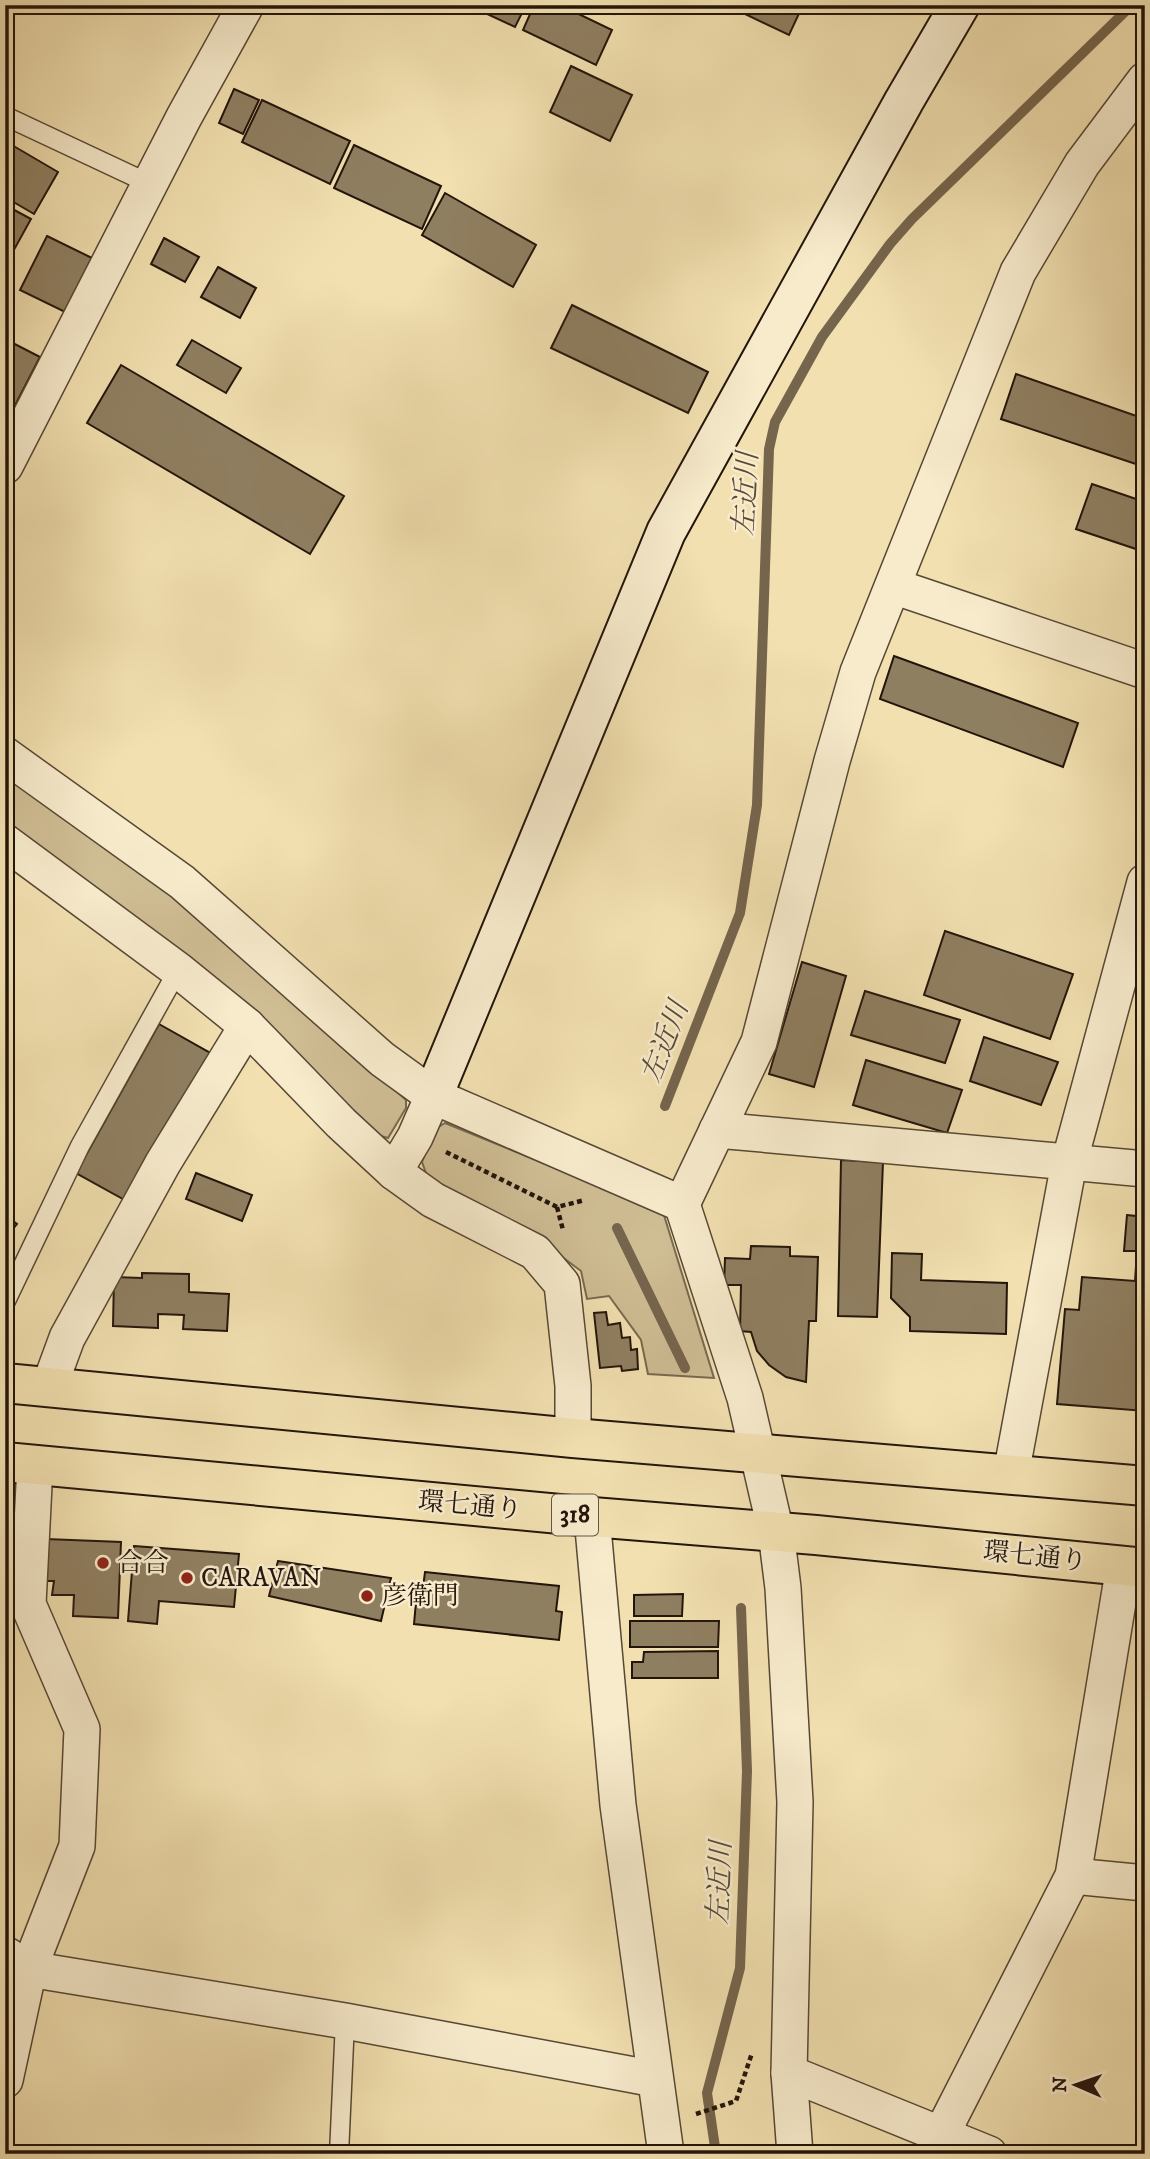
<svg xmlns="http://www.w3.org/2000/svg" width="1150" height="2159" viewBox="0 0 1150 2159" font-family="'IM FELL DW Pica','Noto Serif JP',serif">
  <rect width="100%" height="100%" fill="#f2e0b0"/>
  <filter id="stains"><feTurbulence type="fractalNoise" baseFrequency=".00286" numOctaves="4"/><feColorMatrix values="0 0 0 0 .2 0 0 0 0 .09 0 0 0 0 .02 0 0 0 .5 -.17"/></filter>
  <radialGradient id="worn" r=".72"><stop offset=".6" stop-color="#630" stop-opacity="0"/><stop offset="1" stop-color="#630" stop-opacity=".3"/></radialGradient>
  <!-- green -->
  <g fill="#cfbd94" stroke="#796950" stroke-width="2">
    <polygon points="5,770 194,908 406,1100 406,1108 388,1138 377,1135 159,937 5,822"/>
    <polygon points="445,1123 663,1212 714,1378 648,1374 641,1340 609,1296 587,1299 581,1271 533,1235 428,1179 422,1162 435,1129"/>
  </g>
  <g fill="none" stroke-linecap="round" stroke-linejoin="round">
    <!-- stream -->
    <g stroke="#75654d" stroke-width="10">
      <polyline points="665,1106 740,913 757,805 769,449 775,422 822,337 890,244 912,219 1132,5"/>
      <polyline points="617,1228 685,1368"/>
      <polyline points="716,2154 707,2093 740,1968 747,1771 741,1608"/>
    </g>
  </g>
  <!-- building -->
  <g fill="#8f7f61" stroke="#23150c" stroke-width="2">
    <polygon points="468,5 526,5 515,27"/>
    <polygon points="534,5 560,5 612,30 596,65 523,30"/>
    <polygon points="592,5 617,5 614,14"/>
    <polygon points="747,5 803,5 789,35 743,13"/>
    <polygon points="571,66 632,95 610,141 550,112"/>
    <polygon points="234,89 259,100 243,134 219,123"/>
    <polygon points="262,100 350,141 330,184 242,142"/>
    <polygon points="5,141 58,172 34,214 5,197"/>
    <polygon points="354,145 441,186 422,229 334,188"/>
    <polygon points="445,193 536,245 513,287 422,235"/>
    <polygon points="5,205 31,219 5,266"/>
    <polygon points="47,236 92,258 65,312 20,290"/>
    <polygon points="164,238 199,257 185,282 151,264"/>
    <polygon points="218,267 256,288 240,318 201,297"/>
    <polygon points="572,305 708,372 688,413 551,348"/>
    <polygon points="5,339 40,357 5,425"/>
    <polygon points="192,340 241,368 226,393 177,365"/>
    <polygon points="121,365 344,496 310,554 87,423"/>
    <polygon points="1016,374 1145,419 1145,467 1001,419"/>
    <polygon points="1092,484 1145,502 1145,552 1076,529"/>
    <polygon points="894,656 1078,723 1063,767 880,699"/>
    <polygon points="945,931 1073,974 1050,1039 924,995"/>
    <polygon points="802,962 846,976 814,1087 769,1074"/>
    <polygon points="865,991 960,1020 945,1063 851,1035"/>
    <polygon points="159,1024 212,1054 130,1203 76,1173"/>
    <polygon points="984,1037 1058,1062 1041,1105 970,1081"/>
    <polygon points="866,1060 962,1090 947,1133 853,1105"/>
    <polygon points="841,1160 883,1162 877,1317 838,1316"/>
    <polygon points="196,1173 252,1195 242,1221 186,1199"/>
    <polygon points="5,1215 17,1224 5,1239"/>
    <polygon points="1127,1215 1145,1217 1145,1411 1057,1404 1065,1309 1079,1310 1082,1277 1135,1281 1137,1251 1124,1251"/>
    <polygon points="751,1246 790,1247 790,1256 818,1257 816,1321 809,1321 806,1382 786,1377 769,1365 757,1351 751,1332 740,1331 741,1285 724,1285 725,1258 750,1259"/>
    <polygon points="892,1253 922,1254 921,1280 1007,1283 1006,1334 910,1331 910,1317 891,1298"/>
    <polygon points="142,1273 189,1274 189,1292 229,1294 227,1331 183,1329 184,1315 158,1314 158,1328 113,1326 114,1277 142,1278"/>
    <polygon points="606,1312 608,1325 620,1323 622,1338 630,1337 631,1350 637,1349 638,1369 622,1371 621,1366 600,1368 594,1313"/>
    <polygon points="46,1539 121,1542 118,1618 73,1616 74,1595 52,1595 54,1581 44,1581"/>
    <polygon points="134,1546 239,1554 234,1607 159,1601 157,1624 128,1621"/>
    <polygon points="5,1551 14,1551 13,1580 5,1580"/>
    <polygon points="278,1561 391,1578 381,1621 269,1596"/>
    <polygon points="425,1572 559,1586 556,1611 562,1612 559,1640 414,1624 416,1602 421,1603"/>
    <polygon points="683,1594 682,1616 634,1616 634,1595"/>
    <polygon points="630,1621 719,1621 718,1647 630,1647"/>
    <polygon points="718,1651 718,1678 632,1678 632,1662 643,1662 644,1652"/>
  </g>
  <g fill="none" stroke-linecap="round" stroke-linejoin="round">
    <defs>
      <g id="lane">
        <polyline points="5,116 150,184"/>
        <polyline points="5,1303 80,1146 178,970"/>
        <polyline points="339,2154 345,2021"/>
      </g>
      <g id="street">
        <polyline points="5,466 184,117 246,5"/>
        <polyline points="893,586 1145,671"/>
        <polyline points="5,755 182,882 382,1059 433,1096 682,1204 745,1398 776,1532 783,1588 795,1802 789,2073 795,2154"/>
        <polyline points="5,842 178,970 247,1026 341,1123 394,1172 433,1200 535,1252 562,1284 573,1386 573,1438"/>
        <polyline points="717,1130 1145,1169"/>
        <polyline points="394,1172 415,1137 433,1096"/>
        <polyline points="682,1204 759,1042 832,761 858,672 1018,272 1082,164 1145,80"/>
        <polyline points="49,1387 67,1338 163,1163 247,1026"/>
        <polyline points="1011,1474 1069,1163 1145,882"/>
        <polyline points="592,1517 618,1805 666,2154"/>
        <polyline points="1073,1876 1145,1883"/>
        <polyline points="5,1954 29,1969 345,2021 655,2079"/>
        <polyline points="789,2073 989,2154"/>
        <polyline points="5,2080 29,1969 77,1846 82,1729 28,1604 35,1465"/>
        <polyline points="941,2135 1073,1876 1124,1566"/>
      </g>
      <polyline id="secondary" points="433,1096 666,532 904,101 960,5"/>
      <g id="primary">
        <polyline points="5,1383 573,1438 1145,1486"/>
        <polyline points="5,1462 592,1517 816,1535 1145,1568"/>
      </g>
    </defs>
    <!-- lane casing -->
    <use href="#lane" stroke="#574835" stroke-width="21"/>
    <!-- street casing -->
    <use href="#street" stroke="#574835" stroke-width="38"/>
    <!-- secondary casing -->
    <use href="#secondary" stroke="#23150c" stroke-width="42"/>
    <!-- primary casing -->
    <use href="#primary" stroke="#23150c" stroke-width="42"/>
    <!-- path -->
    <g stroke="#23150c" stroke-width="4.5" stroke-dasharray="5 3.5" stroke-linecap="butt">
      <polyline points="446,1152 557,1207 585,1200"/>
      <polyline points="557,1207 563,1230"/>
      <polyline points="696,2114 736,2101 752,2053"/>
    </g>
    <!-- lane -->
    <use href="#lane" stroke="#f7ebcc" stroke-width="18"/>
    <!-- street -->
    <use href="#street" stroke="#f7ebcc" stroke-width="35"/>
    <!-- secondary -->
    <use href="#secondary" stroke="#f7ebcc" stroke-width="38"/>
    <!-- primary -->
    <use href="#primary" stroke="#f2e0b0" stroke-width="38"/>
  </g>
  <!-- markers -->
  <g fill="#8f2418" stroke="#f7ebcc" stroke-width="2.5">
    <circle cx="103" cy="1563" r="7"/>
    <circle cx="187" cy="1578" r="7"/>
    <circle cx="367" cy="1596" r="7"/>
  </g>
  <g text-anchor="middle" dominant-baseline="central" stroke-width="5" stroke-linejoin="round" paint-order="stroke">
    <!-- shield labels -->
    <rect fill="#f7ebcc" stroke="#635546" stroke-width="2" x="552" y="1494.5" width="46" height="41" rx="5"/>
    <g font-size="24" font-weight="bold" fill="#23150c">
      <text x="575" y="1515">318</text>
    </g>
    <!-- street labels -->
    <g font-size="26" fill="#23150c" stroke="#f7ebcc">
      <text transform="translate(470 1506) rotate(5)">環七通り</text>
      <text transform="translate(1035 1557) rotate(6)">環七通り</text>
    </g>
    <!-- poi labels -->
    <g font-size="26" fill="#23150c" stroke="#f7ebcc" text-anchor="start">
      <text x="117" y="1563">合合</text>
      <text x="201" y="1578">CARAVAN</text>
      <text x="381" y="1596">彦衛門</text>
    </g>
    <!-- water labels -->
    <g font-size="28" font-style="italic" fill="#5a4b37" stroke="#f7ebcc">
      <text transform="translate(746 494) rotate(-87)">左近川</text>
      <text transform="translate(665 1042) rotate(-69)">左近川</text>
      <text transform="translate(720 1883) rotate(-88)">左近川</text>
    </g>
  </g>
  <!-- margin -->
  <rect width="1150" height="2159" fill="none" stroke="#f2e0b0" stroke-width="28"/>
  <rect x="7" y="7" width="1136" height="2145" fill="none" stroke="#23150c" stroke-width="3.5"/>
  <rect x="14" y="14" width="1122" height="2131" fill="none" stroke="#23150c" stroke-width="2"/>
  <!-- north arrow -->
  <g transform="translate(1076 2085) rotate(272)" stroke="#f7ebcc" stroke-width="5" paint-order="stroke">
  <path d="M0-5L12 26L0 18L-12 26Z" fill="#23150c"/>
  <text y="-10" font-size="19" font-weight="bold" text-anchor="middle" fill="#23150c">N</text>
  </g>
  <rect width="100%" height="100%" filter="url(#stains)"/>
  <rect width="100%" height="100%" fill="url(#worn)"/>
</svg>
